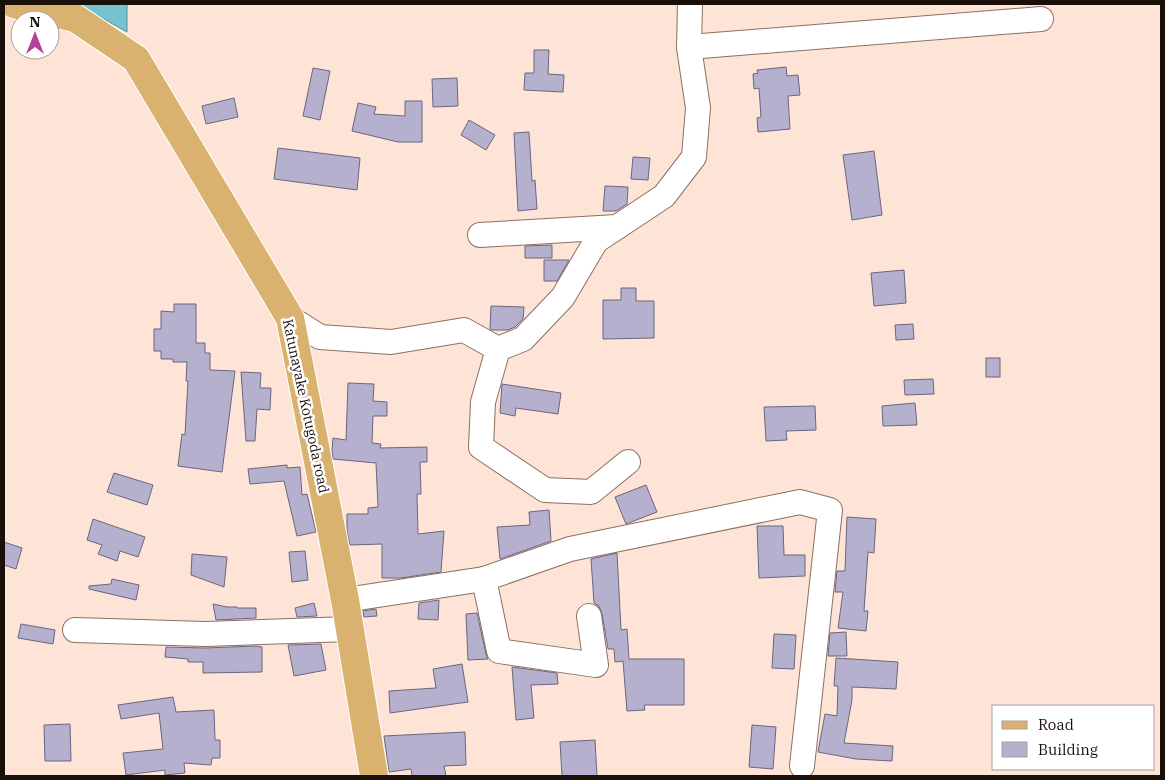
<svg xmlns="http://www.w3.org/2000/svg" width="1165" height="780" viewBox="0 0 1165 780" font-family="'IBM Plex Serif',serif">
  <rect width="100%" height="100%" fill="#fee4d7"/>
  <!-- water -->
  <polygon fill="#75c2d1" stroke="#5a8c95" points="77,4 127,4 127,32"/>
  <!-- building -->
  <g fill="#b5b0cd" stroke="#6b6580">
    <polygon points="534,50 549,50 548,74 564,75 563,92 524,90 525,73 534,73"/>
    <polygon points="786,67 787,76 798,75 800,95 788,96 790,129 758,132 757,118 761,117 759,88 754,89 753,74 758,73 757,70"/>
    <polygon points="313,68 330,71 320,120 303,116"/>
    <polygon points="457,78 458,106 433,107 432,79"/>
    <polygon points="234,98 238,117 206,124 202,106"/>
    <polygon points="405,101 422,101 422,142 398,142 352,131 358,103 376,107 374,114 405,116"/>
    <polygon points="469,120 495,135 486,150 461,135"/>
    <polygon points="529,132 532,181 535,180 537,209 518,211 514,133"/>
    <polygon points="278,148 360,158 357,190 274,179"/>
    <polygon points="874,151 882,215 852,220 843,155"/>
    <polygon points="633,157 650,158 648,180 631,179"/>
    <polygon points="605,186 628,187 627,204 616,211 603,211"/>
    <polygon points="552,245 552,258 525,258 525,246"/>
    <polygon points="544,260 569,260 557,281 544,281"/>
    <polygon points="904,270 906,303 874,306 871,273"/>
    <polygon points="621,288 636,288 636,301 654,301 654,338 603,339 603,300 621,300"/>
    <polygon points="174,304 196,304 196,343 205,343 205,353 210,353 210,370 235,371 222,472 178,466 182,434 185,435 188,381 186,381 187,362 173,362 173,359 161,359 161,351 154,351 154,329 161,329 161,311 174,312"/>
    <polygon points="491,306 524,307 523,319 515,327 508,330 492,330 490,329"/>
    <polygon points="913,324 914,339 896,340 895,325"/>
    <rect x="986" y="358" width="14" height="19"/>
    <polygon points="241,372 261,373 260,388 271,388 270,410 257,409 255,441 246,441"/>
    <polygon points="933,379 934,394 905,395 904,380"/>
    <polygon points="348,383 374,384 373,401 387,402 387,416 373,416 372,443 381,444 380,448 427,447 427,462 420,462 421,494 417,494 418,534 444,531 441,572 401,578 382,578 382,544 350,545 347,531 347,514 368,514 368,508 378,507 376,463 333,459 332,451 333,438 346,440"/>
    <polygon points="502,384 561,393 558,414 516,408 515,416 500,413"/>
    <polygon points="915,403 917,425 883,426 882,406"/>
    <polygon points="815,406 816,430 786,431 787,440 766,441 764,407"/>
    <polygon points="287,465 287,468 300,467 302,495 307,494 316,532 297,536 284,481 250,484 248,469"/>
    <polygon points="114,473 153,485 147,505 107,492"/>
    <polygon points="646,485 657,512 626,524 615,497"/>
    <polygon points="549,510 551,541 500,559 497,527 530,525 529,512"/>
    <polygon points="847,517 876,519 874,553 868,552 864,611 868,611 866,631 838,628 843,592 835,592 837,571 845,571"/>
    <polygon points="93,519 145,537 138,557 120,551 117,561 98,554 102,545 87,540"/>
    <polygon points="757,526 783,526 784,555 805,555 805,576 759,578"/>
    <polygon points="4,542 22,548 16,569 4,565"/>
    <polygon points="305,551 308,580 292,582 289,552"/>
    <polygon points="617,553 621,630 627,629 629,659 684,659 684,705 644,705 645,710 627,711 623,661 615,662 614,649 608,649 602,614 599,606 594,603 591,559"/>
    <polygon points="192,554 227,557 224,587 191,575"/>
    <polygon points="112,579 139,585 136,600 89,589 89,586 111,584"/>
    <polygon points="439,600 438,620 418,619 419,603"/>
    <polygon points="314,603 317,616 297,617 295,608"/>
    <polygon points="213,604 227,607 237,607 237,608 256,608 256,618 216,620"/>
    <polygon points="376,609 377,616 364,617 363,611"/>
    <polygon points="477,613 486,654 488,659 468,660 466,614"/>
    <polygon points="21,624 55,630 53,644 18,638"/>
    <polygon points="846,632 847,656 828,656 830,633"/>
    <polygon points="774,634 796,635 794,669 772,668"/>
    <polygon points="321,644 326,670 294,676 288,645"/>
    <polygon points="256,646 262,647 262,672 203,673 203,662 188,662 188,659 165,657 166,647 205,648"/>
    <polygon points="836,658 898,662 896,689 852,687 852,700 844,743 893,746 892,761 856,759 818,752 825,714 837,716 838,686 834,686"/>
    <polygon points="462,664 468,702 390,713 389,691 436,688 433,669"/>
    <polygon points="512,667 557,673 558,684 531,685 534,718 516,720"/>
    <polygon points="173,697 176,712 214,710 215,740 220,740 220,758 212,758 211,765 184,763 185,773 165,775 165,770 126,775 123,753 163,749 159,713 121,719 118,705"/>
    <polygon points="70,724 71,761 45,761 44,725"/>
    <polygon points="752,725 776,727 773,769 749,767"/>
    <polygon points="465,732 466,765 444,766 446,776 412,776 411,769 389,772 384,736"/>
    <polygon points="595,740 597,776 562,776 560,742"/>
  </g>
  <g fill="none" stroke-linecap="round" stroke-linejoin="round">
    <defs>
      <g id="minor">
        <polyline points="689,47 1041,19"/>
        <polyline points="480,235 617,227"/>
        <polyline points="290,318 320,337 391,342 464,330 498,349 523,339 563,297 596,241 664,196 694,157 698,108 689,47 690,4"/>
        <polyline points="498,349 483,402 481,447 545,490 591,492 628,462"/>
        <polyline points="484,579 570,549 800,502 830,510 802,766"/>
        <polyline points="345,600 484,579 499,651 596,665 589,616"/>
        <polyline points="75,630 205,634 350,629"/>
      </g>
      <polyline id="major" points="14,4 75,18 136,59 290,318 345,600 374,776"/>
    </defs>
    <!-- minor casing -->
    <use href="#minor" stroke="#8c7061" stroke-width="26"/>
    <!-- major casing -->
    <use href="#major" stroke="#fff" stroke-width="30"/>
    <!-- minor -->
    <use href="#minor" stroke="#fff" stroke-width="24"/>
    <!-- major -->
    <use href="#major" stroke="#dab270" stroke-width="28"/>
  </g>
  <g text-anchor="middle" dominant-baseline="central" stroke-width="5" stroke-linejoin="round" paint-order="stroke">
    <!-- street labels -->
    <g font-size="14" fill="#1a0f09" stroke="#fff">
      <text transform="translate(306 406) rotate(78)">Katunayake Kotugoda road</text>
    </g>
  </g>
  <!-- border -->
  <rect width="1165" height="780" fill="none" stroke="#1a0f09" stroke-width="10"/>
  <!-- legend -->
  <rect x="992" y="705" width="162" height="65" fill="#ffffff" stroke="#a39f9d"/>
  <rect x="1002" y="721" width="25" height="8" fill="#dab270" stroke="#a39f9d"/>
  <text x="1038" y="730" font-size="15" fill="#1a0f09">Road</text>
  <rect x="1002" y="742" width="25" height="15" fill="#b5b0cd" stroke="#a39f9d"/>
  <text x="1038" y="755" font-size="15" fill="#1a0f09">Building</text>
  <!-- north arrow -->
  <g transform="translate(35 35)"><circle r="24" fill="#ffffff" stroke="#a39f9d"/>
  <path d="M0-4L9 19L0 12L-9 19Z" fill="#b4429d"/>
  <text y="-8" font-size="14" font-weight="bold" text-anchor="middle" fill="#1a0f09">N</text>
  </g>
</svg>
